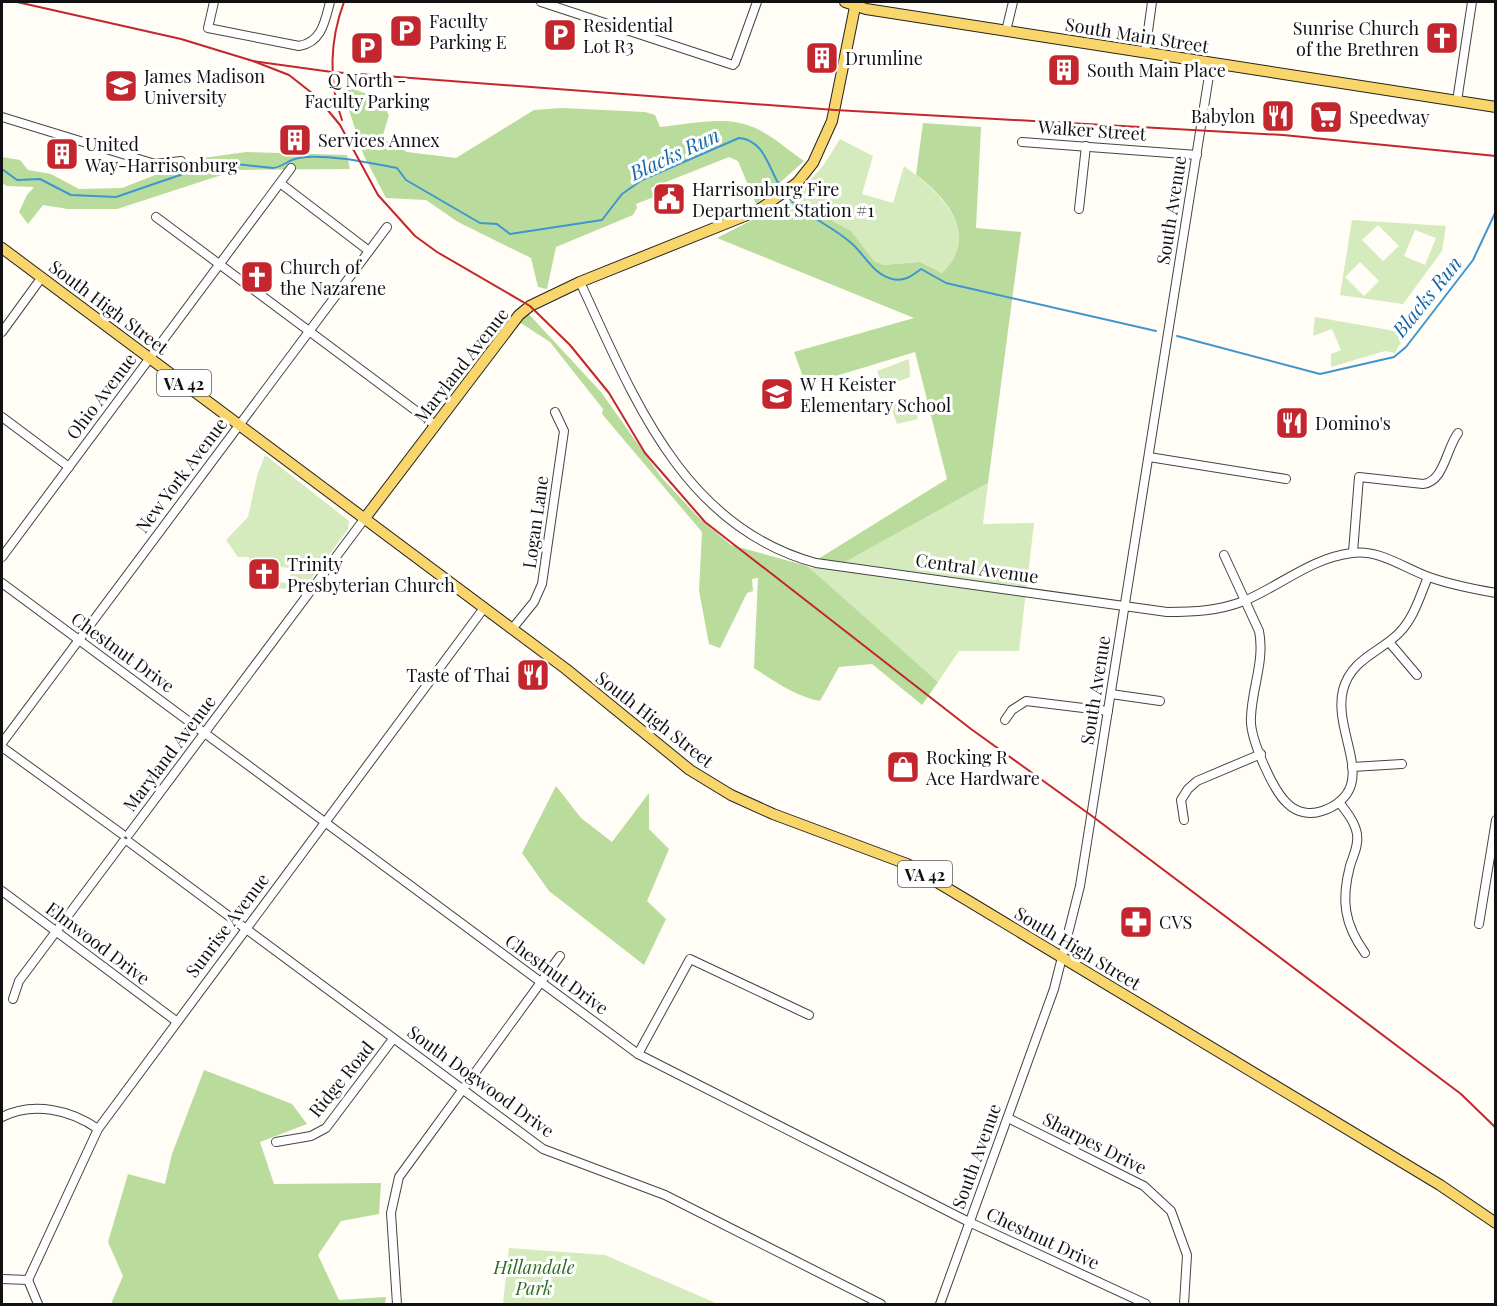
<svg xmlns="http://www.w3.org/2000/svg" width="1497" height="1306" viewBox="0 0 1497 1306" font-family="'Playfair Display',serif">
  <rect width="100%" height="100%" fill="#fffdf5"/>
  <!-- green -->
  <g fill="#d5ebbd" fill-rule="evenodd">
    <path d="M 840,139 L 873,156 L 862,194 L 893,203 L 904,166 C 938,191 985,232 942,273 L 920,262 L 883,265 L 873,261 L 851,231 L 793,199 L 823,166 Z"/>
    <path d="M 1352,220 L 1446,226 L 1442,251 L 1403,304 L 1340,295 ZM 1378,225 L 1399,246 L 1383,261 L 1362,240 ZM 1415,230 L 1436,238 L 1425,265 L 1404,256 ZM 1360,262 L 1379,281 L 1364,296 L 1345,277 Z"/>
    <polygon points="1315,317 1406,333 1395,353 1385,351 1331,367 1331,354 1341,350 1332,329 1313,336"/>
    <polygon points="909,359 910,377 883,387 877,371"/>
    <polygon points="909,400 915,406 918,419 897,424 891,407 896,402"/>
    <polygon points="265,455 349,521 348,529 303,590 275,588 275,582 290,583 291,568 270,566 270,562 260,562 257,567 257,562 249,561 249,557 238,557 226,540 248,517 257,476"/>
    <polygon points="988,483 983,524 1034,523 1019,651 959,651 938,682 807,567 988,587 838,566"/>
    <polygon points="509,1248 605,1255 718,1304 503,1304"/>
  </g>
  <!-- forest -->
  <g fill="#b9dc9c">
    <path d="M 350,88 L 379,98 L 389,115 L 382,138 L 407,152 L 456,158 L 534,110 L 562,108 L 645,112 L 655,115 L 660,127 C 690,124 725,115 753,127 C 772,135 788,150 804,161 L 756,204 L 738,161 L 729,157 L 651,188 L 654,197 L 636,204 L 637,208 L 633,215 L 556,247 L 547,289 L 538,287 L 531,258 L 458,222 L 426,200 L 386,198 L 364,156 L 344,95 L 343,89 Z"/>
    <path d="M 923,123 L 981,127 L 976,228 L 1021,232 L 988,483 L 838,566 L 818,559 L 947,479 L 915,352 L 806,385 L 794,352 L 914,318 L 717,238 L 793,199 L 851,231 L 874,261 L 883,265 L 920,262 L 942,273 C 979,238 949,199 916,175 Z"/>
    <polygon points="246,152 347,155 350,169 237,170 117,209 68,209 43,205 28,224 19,212 27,195 34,187 7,186 2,183 2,157 20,160 28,170 51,174 79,189 122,188 196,159"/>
    <path d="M 525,310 L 601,392 L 662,478 L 700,519 L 731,545 L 807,566 L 938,682 L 922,705 L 872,664 L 839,667 L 820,701 C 795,696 776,682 754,668 L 758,578 L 752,579 L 753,591 L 747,593 L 720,648 L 709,644 L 699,591 L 702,532 L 602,414 L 603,409 L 550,342 L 516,320 Z"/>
    <polygon points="556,786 581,818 612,842 649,793 649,829 669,849 647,901 666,919 644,965 549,891 522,853"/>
    <polygon points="204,1070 292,1104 307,1124 260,1142 274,1184 381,1183 379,1214 341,1221 318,1255 339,1300 386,1297 385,1304 111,1304 123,1276 108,1242 128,1174 165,1184 172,1154"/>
  </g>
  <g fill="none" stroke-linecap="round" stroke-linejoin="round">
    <!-- stream -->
    <g stroke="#3f96cf" stroke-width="2">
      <path d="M 2,169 L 17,180 L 40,179 L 71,195 L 116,197 L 218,162 L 273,168 C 283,167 289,159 299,158 C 323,153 371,163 397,168 L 406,180 L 480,223 L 497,224 L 510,234 L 602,220 L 622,194 L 642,180 L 739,138 C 765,140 769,170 781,188"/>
      <path d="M 786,195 C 805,216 829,224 850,242 C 865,254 871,273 892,279 C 904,282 912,276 921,269 L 946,283 L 1156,331"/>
      <polyline points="1177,336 1320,374 1394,357 1406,347 1473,260 1496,211"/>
    </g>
    <defs>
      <g id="minor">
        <path d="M 214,2 L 208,28 L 299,46 C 322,42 325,21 330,2"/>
        <polyline points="541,2 733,65 735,63 757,2"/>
        <polyline points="1006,31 1013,2"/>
        <polyline points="1145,53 1152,2"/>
        <polyline points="1457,101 1472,2"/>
        <polyline points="2,117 155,164 181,161"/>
        <polyline points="1022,142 1197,155"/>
        <polyline points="280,183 369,251"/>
        <polyline points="1079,209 1086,146"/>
        <polyline points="156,217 435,425"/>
        <path d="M 580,282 C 633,396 682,527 816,563 L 1167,612 C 1194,612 1218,611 1244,601 C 1280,586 1311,558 1352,553 C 1379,549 1404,568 1429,577 C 1451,585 1473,589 1496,593"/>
        <polyline points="2,332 42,277"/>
        <polyline points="2,417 69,467"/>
        <polyline points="1149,457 1286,479"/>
        <path d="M 1353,552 L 1359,477 L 1423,484 C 1444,482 1446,449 1458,433"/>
        <path d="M 1224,555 L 1259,631 C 1265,660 1252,688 1251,717 C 1249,737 1273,791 1288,804 C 1297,813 1311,815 1322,811 C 1335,807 1347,798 1351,785 C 1359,759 1335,722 1343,690 C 1351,659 1379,653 1399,633 C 1414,618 1420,596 1428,577"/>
        <polyline points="2,557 291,168"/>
        <polyline points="2,583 638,1054 969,1222 1146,1304"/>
        <polyline points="512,629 534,602 542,584 564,431 555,412"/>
        <polyline points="1389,642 1417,675"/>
        <polyline points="1111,694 1160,701"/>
        <polyline points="1005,720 1012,710 1026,701 1108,711"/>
        <polyline points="2,743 387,227"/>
        <polyline points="2,747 122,834"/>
        <polyline points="1352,767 1402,764"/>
        <path d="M 1339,802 C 1346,811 1355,822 1357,834 C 1359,845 1353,856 1350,866 C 1341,900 1344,924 1365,953"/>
        <polyline points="1184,820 1181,800 1188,789 1197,781 1261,754"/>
        <polyline points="129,834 365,518"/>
        <polyline points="129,842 543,1149 665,1195 881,1304"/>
        <polyline points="2,891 176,1021"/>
        <polyline points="1479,924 1496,820"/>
        <polyline points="13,999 19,981 123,842"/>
        <polyline points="638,1054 690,959 809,1015"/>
        <path d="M 2,1117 C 33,1101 71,1110 98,1129"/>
        <polyline points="1008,1118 1144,1186 1171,1211 1187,1255 1184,1304"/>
        <polyline points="276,1142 311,1136 326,1128 393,1039"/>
        <polyline points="2,1279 28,1280"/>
        <polyline points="28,1280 98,1129 484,608"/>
        <polyline points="28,1280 38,1304"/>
        <polyline points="397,1304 391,1213 399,1177 560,956"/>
        <polyline points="940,1304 1054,989 1080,886 1211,63"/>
      </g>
      <g id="major">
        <polyline points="845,2 866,9 1496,107"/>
        <polyline points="2,248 566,669 690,770 731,795 773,814 907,864 1440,1185 1496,1223"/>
        <polyline points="365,518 519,315 530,306 580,282 757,211 797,183 813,163 832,121 856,2"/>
      </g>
    </defs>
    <!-- minor casing -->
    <use href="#minor" stroke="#444" stroke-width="10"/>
    <!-- major casing -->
    <use href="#major" stroke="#222" stroke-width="12"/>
    <!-- minor -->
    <use href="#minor" stroke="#fff" stroke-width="8"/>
    <!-- major -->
    <use href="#major" stroke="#f9d66b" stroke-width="10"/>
    <!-- rail -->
    <g stroke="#c4262e" stroke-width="2">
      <polyline points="17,2 181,39 253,61 332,72 835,110 1283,135 1496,156"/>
      <polyline points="253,61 289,75 317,97 340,125 378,195 415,236 437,252 530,306 570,345 609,393 645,453 705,522 971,729 1092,816 1461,1094 1496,1128"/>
      <path d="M 342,120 C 328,82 330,39 344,2"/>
    </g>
  </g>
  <!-- icons -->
  <defs>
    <symbol id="parking-square" viewBox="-11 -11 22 22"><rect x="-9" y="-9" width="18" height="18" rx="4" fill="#c4262e" stroke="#fff"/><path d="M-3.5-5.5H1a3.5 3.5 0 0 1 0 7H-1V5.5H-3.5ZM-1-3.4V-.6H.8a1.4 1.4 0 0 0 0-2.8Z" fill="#fff"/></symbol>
    <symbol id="church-square" viewBox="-11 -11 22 22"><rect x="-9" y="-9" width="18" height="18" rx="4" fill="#c4262e" stroke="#fff"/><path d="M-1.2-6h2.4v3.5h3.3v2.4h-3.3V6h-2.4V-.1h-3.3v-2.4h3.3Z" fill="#fff"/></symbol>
    <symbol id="building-square" viewBox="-11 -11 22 22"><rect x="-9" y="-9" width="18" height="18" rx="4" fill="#c4262e" stroke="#fff"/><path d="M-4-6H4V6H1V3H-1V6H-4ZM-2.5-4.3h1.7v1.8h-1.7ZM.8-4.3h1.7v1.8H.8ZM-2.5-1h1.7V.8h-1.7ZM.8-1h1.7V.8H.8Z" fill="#fff"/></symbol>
    <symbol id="university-square" viewBox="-11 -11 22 22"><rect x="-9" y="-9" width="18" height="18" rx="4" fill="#c4262e" stroke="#fff"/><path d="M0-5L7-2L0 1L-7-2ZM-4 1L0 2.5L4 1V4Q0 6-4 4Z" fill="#fff"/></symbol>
    <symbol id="restaurant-square" viewBox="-11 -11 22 22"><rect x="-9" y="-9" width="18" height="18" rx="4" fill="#c4262e" stroke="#fff"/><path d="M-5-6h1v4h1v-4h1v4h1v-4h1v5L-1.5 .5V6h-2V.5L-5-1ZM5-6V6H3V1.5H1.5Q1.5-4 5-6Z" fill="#fff"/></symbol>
    <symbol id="supermarket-square" viewBox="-11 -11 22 22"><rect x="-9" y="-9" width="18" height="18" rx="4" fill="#c4262e" stroke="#fff"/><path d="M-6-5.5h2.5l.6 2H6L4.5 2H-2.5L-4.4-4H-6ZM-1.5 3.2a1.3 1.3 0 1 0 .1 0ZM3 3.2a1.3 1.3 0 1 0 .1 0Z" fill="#fff"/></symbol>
    <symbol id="civic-square" viewBox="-11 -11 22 22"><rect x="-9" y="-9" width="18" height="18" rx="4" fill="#c4262e" stroke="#fff"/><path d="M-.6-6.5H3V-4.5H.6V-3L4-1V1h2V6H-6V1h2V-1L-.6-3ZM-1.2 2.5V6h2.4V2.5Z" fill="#fff"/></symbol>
    <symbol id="school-square" viewBox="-11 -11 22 22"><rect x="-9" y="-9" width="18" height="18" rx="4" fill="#c4262e" stroke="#fff"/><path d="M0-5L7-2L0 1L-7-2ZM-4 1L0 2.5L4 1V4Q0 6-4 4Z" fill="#fff"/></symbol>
    <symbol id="shop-square" viewBox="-11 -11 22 22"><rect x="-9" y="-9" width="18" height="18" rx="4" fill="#c4262e" stroke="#fff"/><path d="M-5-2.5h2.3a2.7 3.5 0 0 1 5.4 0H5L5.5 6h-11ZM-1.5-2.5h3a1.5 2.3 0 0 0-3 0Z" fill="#fff"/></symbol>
    <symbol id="pharmacy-square" viewBox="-11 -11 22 22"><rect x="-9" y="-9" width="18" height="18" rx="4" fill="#c4262e" stroke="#fff"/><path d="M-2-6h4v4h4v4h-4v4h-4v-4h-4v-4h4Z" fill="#fff"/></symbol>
  </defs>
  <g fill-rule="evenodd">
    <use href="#parking-square" x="387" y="12" width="38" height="38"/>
    <use href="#parking-square" x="541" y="16" width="38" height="38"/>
    <use href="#church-square" x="1423" y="19" width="38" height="38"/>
    <use href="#parking-square" x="348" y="29" width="38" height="38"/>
    <use href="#building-square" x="803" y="39" width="38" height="38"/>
    <use href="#building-square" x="1045" y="51" width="38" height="38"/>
    <use href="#university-square" x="102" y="67" width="38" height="38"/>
    <use href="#restaurant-square" x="1259" y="97" width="38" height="38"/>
    <use href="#supermarket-square" x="1307" y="98" width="38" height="38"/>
    <use href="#building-square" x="276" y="121" width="38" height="38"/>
    <use href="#building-square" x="43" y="135" width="38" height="38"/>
    <use href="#civic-square" x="650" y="180" width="38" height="38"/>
    <use href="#church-square" x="238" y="258" width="38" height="38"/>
    <use href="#school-square" x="758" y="375" width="38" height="38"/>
    <use href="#restaurant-square" x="1273" y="404" width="38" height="38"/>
    <use href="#church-square" x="245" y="555" width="38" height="38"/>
    <use href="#restaurant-square" x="514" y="656" width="38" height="38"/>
    <use href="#shop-square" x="884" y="748" width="38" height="38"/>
    <use href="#pharmacy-square" x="1117" y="903" width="38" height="38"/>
  </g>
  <g text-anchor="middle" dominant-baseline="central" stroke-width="6" stroke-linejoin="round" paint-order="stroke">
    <!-- shield labels -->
    <g fill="#fff" stroke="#585858" stroke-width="1.5">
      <rect x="157" y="370" width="54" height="26" rx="4.5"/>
      <rect x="898" y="861" width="54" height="26" rx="4.5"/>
    </g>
    <g font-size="16" font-weight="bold" fill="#111">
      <text x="184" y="383">VA 42</text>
      <text x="925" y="874">VA 42</text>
    </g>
    <!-- poi labels -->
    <g font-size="18" fill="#111" stroke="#fff" text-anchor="start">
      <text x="429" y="21">Faculty<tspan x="429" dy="21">Parking E</tspan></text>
      <text x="583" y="25">Residential<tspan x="583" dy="21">Lot R3</tspan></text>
      <text x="1419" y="28" text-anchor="end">Sunrise Church<tspan x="1419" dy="21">of the Brethren</tspan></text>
      <text x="845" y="58">Drumline</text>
      <text x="1087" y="70">South Main Place</text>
      <text x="144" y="76">James Madison<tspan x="144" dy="21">University</tspan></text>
      <text x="367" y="80" text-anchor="middle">Q North -<tspan x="367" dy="21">Faculty Parking</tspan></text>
      <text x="1255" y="116" text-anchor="end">Babylon</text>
      <text x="1349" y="117">Speedway</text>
      <text x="318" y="140">Services Annex</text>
      <text x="85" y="144">United<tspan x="85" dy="21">Way-Harrisonburg</tspan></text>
      <text x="692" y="189">Harrisonburg Fire<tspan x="692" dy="21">Department Station #1</tspan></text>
      <text x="280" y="267">Church of<tspan x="280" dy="21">the Nazarene</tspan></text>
      <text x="800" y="384">W H Keister<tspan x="800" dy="21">Elementary School</tspan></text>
      <text x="1315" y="423">Domino's</text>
      <text x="287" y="564">Trinity<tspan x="287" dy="21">Presbyterian Church</tspan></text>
      <text x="510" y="675" text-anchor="end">Taste of Thai</text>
      <text x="926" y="757">Rocking R<tspan x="926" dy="21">Ace Hardware</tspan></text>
      <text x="1159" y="922">CVS</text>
    </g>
    <!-- street labels -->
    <g font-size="18" fill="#111" stroke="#fff">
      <text transform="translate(1137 35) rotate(9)">South Main Street</text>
      <text transform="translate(1092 130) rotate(4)">Walker Street</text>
      <text transform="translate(1171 210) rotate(-81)">South Avenue</text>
      <text transform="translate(109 307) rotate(37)">South High Street</text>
      <text transform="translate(461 365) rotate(-52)">Maryland Avenue</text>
      <text transform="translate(101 396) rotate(-53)">Ohio Avenue</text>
      <text transform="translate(181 475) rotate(-53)">New York Avenue</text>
      <text transform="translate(535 522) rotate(-82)">Logan Lane</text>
      <text transform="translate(977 568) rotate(8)">Central Avenue</text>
      <text transform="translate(123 652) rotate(36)">Chestnut Drive</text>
      <text transform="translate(1095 690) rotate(-81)">South Avenue</text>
      <text transform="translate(655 719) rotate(38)">South High Street</text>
      <text transform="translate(169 753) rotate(-53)">Maryland Avenue</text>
      <text transform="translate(227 925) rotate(-53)">Sunrise Avenue</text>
      <text transform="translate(98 943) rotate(37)">Elmwood Drive</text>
      <text transform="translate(1078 948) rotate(31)">South High Street</text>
      <text transform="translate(557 974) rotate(36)">Chestnut Drive</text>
      <text transform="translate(341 1079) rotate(-51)">Ridge Road</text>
      <text transform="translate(481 1081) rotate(36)">South Dogwood Drive</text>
      <text transform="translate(1095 1143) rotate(27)">Sharpes Drive</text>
      <text transform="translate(976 1156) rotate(-70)">South Avenue</text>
      <text transform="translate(1043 1238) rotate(25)">Chestnut Drive</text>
    </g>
    <!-- park labels -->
    <g font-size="18" font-style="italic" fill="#2f6b1f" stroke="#fff">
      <text x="534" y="1267">Hillandale<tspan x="534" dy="21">Park</tspan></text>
    </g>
    <!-- water labels -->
    <g font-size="20" font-style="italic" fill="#1768a6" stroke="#fff">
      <text transform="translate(674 153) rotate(-25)">Blacks Run</text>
      <text transform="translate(1426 296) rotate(-51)">Blacks Run</text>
    </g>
  </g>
  <!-- border -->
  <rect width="1497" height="1306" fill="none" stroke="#111111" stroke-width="6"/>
</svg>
